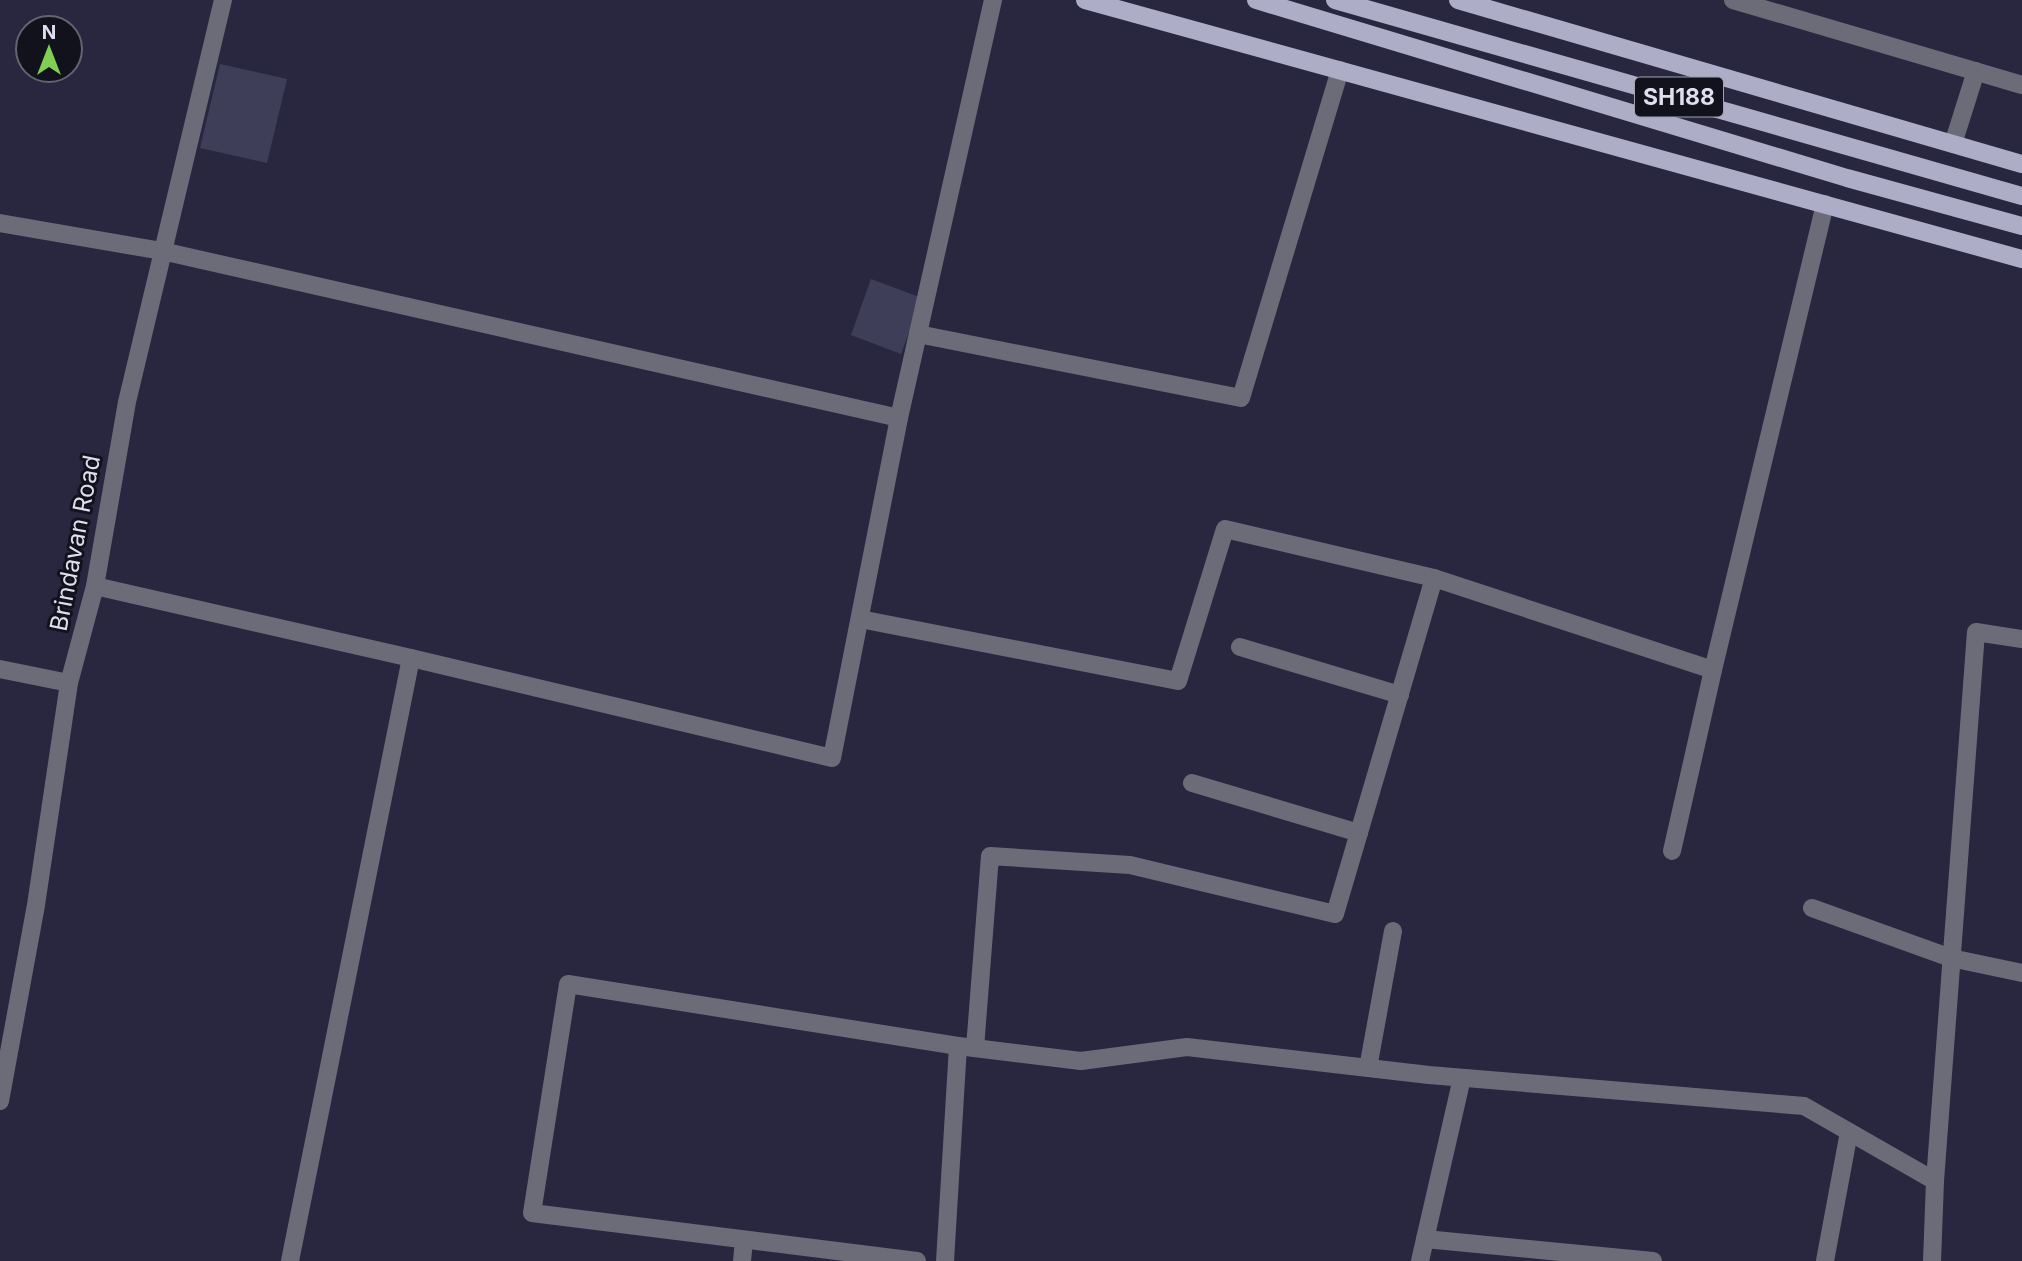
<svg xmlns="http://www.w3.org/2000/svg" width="2022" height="1261" viewBox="0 0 2022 1261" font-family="Inter,sans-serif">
  <rect width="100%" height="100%" fill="#292740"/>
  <!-- building -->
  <g fill="#3f3e58">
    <polygon points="220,64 287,79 267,163 200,148"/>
    <polygon points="871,279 922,298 901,354 851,335"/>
  </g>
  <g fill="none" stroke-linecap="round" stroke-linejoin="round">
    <!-- minor -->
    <g stroke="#6c6c79" stroke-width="18">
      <polyline points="1733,0 2022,85"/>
      <polyline points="1953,144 1976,71"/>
      <polyline points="0,223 162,251 899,418"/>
      <polyline points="918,334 1241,398 1340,70"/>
      <polyline points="95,586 411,658 832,758 899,418 993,0"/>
      <polyline points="860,619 1178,681 1225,529 1434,578"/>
      <polyline points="1240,647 1400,695"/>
      <polyline points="0,669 69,683"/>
      <polyline points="1192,783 1359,833"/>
      <polyline points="1672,851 1713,670"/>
      <polyline points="1812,908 1951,958 2022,973"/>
      <polyline points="975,1048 990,856 1130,865 1335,914 1434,578 1713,670 1825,204"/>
      <polyline points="1368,1068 1393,931"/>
      <polyline points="0,1101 36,905 69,683 95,586 127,402 223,0"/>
      <polyline points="1425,1239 1653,1261"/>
      <polyline points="290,1261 411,658"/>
      <polyline points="742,1261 744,1240"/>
      <polyline points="917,1261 532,1213 568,984 958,1046 1081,1061 1187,1047 1429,1075 1804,1106 1935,1181 1976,632 2022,639"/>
      <polyline points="945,1261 958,1046"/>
      <polyline points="1420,1261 1462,1078"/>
      <polyline points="1825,1261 1849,1132"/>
      <polyline points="1932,1261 1935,1181"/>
    </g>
    <!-- major -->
    <g stroke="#adadc7" stroke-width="18">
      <polyline points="1085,0 2022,259"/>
      <polyline points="1256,0 1847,178 2022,226"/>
      <polyline points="1335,0 2022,196"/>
      <polyline points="1458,0 2022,164"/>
    </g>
  </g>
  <g text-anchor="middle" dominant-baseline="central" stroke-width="6" stroke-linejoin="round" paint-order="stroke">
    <!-- shield labels -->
    <rect fill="#12121d" stroke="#a1a1af" stroke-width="2" x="1635" y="77.5" width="88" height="39" rx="5"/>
    <g font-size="23" font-weight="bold" fill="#dedeee">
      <text x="1679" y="97">SH188</text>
    </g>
    <!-- street labels -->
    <g font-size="24" fill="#dedeee" stroke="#12121d">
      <text transform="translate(75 543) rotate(-79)">Brindavan Road</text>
    </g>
  </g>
  <!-- north arrow -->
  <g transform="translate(49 49)"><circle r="33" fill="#12121d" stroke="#646471" stroke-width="2"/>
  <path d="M0-5L12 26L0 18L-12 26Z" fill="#7fd052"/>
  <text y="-10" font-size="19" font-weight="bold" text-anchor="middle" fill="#dedeee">N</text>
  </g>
</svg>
